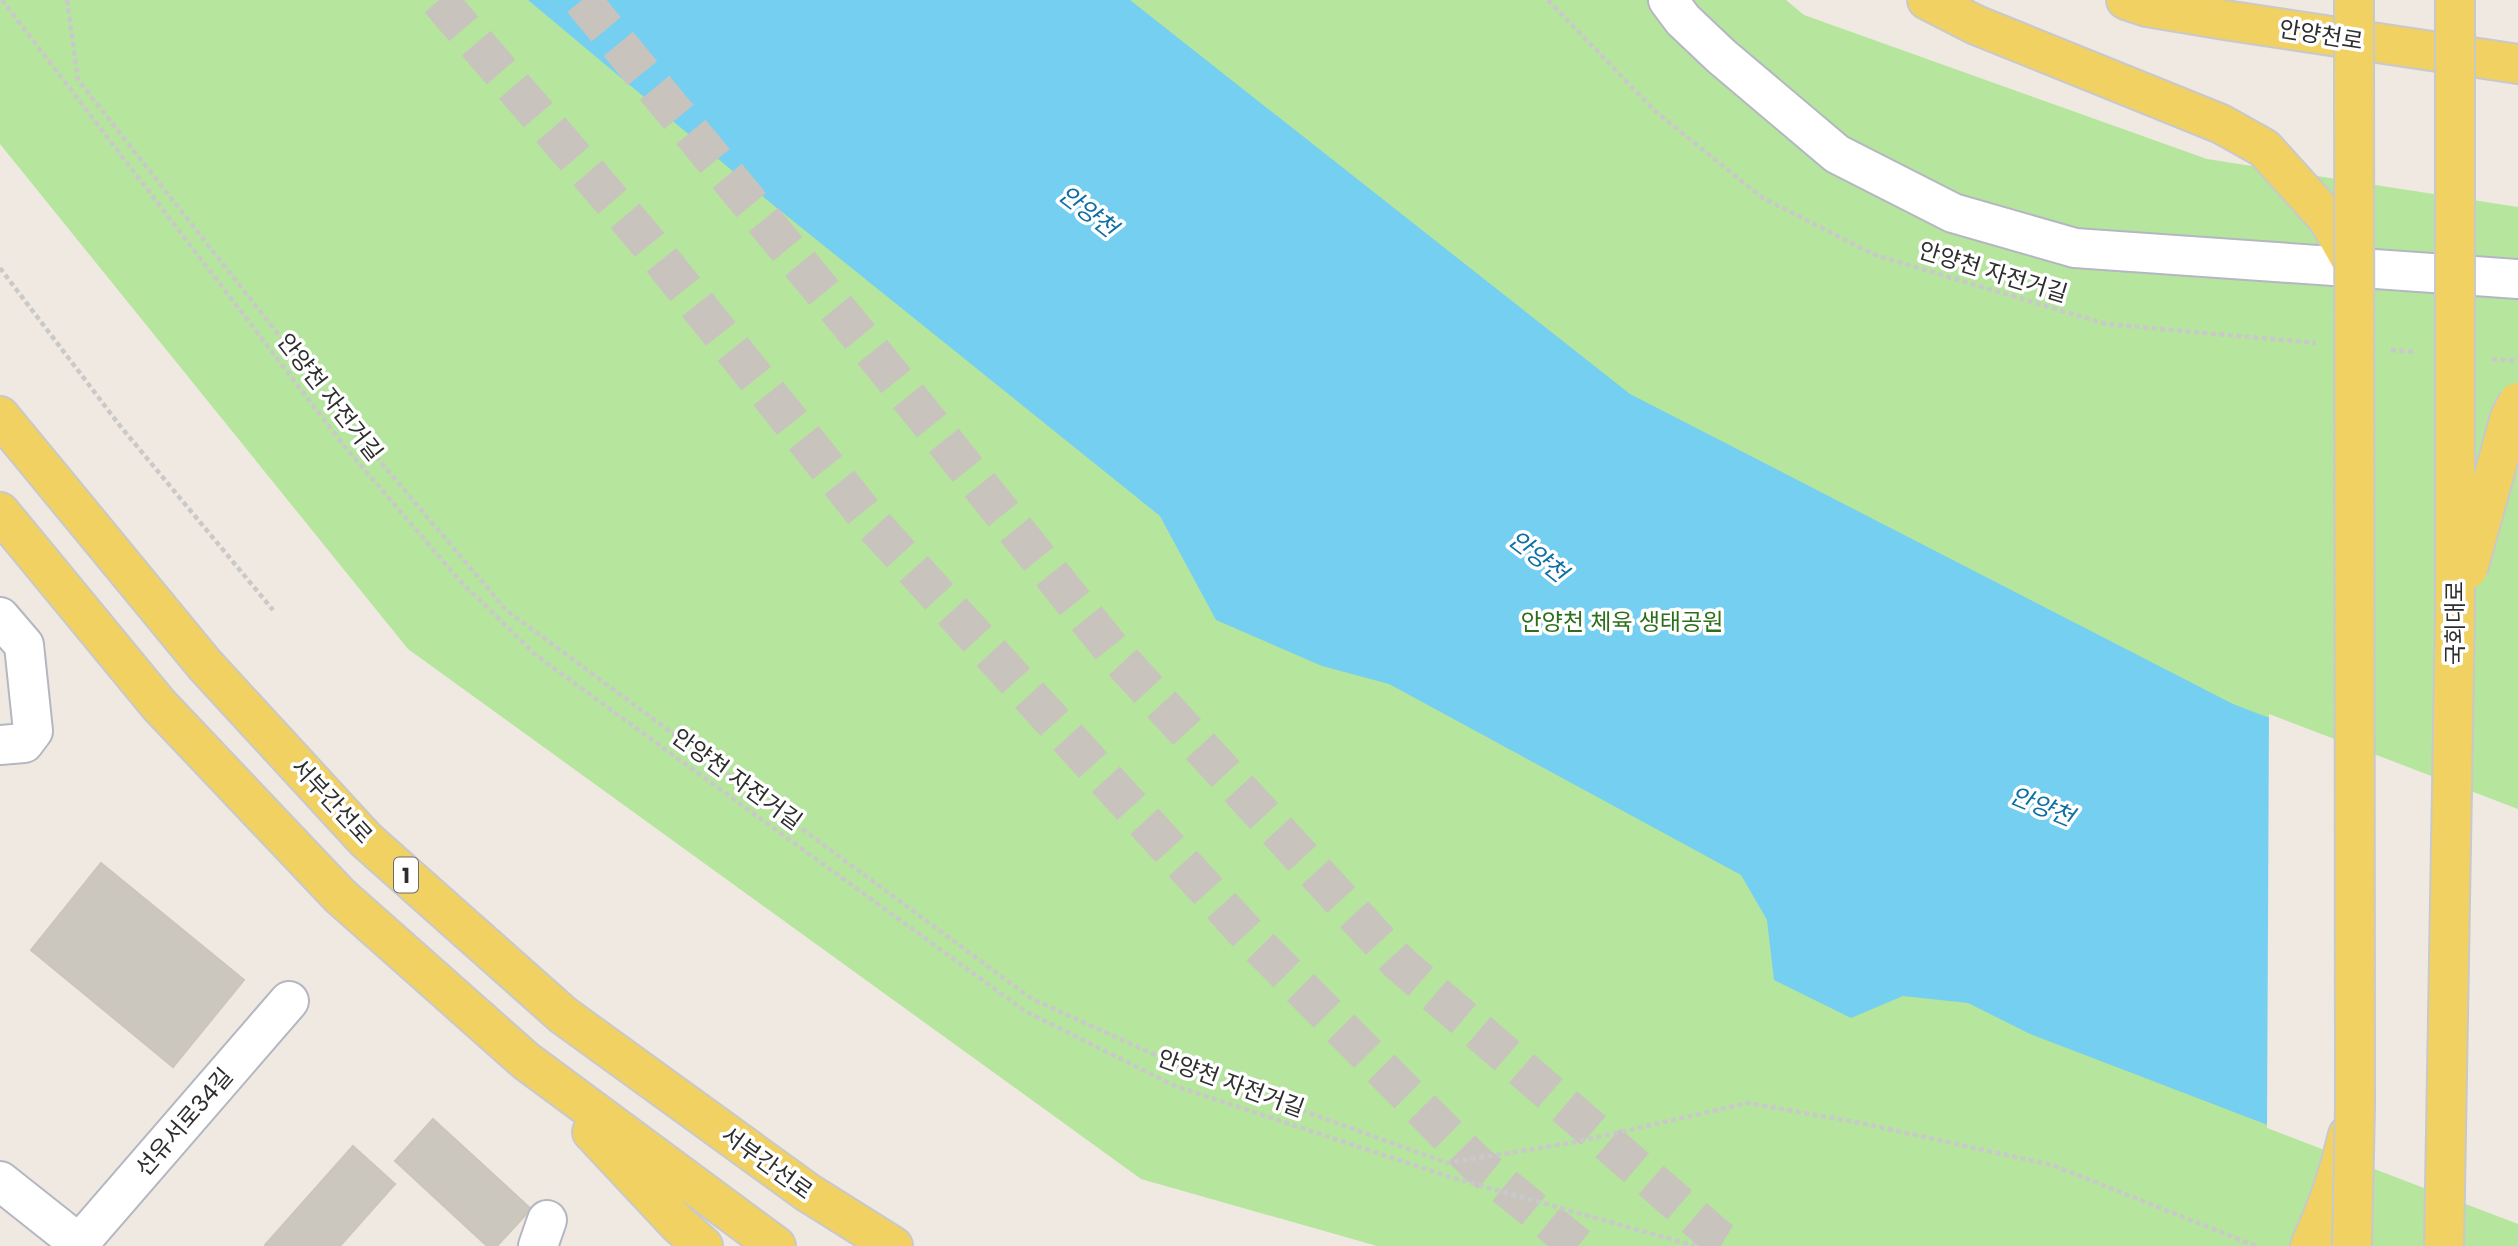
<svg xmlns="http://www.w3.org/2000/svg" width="2518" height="1246" viewBox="0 0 2518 1246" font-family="Poppins,'Noto Sans KR',sans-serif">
  <rect width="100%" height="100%" fill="#efe9e1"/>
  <!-- green -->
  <polygon fill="#b6e59e" points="0,0 1786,0 1804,15 2207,159 2518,207 2518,1246 1377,1246 1141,1179 408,649 0,144"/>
  <!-- water -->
  <polygon fill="#75cff0" points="528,0 1130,0 1630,394 2233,704 2518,813 2518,1221 2030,1034 1968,1003 1903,996 1851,1018 1774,980 1767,920 1741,875 1389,684 1322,666 1216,620 1160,516 772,204"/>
  <!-- pier -->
  <polygon fill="#efe9e1" points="2269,714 2518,809 2518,1224 2267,1128"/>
  <!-- building -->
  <g fill="#cbc7bf" stroke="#cbc5ba" stroke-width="2">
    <polygon points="101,863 244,980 173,1067 31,950"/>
    <polygon points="433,1119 531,1209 497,1246 487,1246 395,1161"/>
    <polygon points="353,1146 395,1184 340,1246 266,1246 265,1245"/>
  </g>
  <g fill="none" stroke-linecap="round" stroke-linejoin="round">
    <!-- highway-tunnel -->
    <g stroke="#c8c4bd" stroke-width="38" stroke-dasharray="38 19" stroke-linecap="butt">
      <polyline points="439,0 644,238 871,522 1249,936 1476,1163 1578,1246"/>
      <polyline points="582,0 871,350 1118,657 1398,962 1718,1238 1731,1246"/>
    </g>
    <defs>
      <g id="minor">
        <polyline points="1668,0 1683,20 1721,56 1837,154 1953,213 2075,248 2518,279"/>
        <polyline points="0,617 24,645 33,731 24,743 0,745"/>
        <polyline points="0,1181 82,1246"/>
        <polyline points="77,1246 289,1001"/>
        <polyline points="538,1246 547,1220"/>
      </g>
      <g id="major">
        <polyline points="1927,0 1976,25 2221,124 2264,148 2328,219 2353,264"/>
        <polyline points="2126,0 2147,7 2225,20 2518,64"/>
        <polyline points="0,416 205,665 366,840 563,1015 807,1192 893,1246"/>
        <polyline points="0,512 159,705 340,896 526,1061 776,1246"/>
        <polyline points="592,1132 678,1224 703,1246"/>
        <path d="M 2310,1246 C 2327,1210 2339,1174 2348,1135"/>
      </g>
    </defs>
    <!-- minor casing -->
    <use href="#minor" stroke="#b4b7c1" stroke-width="42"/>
    <!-- major casing -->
    <use href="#major" stroke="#c9c9c9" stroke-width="42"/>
    <!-- path -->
    <g stroke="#c9c9c9" stroke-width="4.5" stroke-dasharray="5 3.5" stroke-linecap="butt">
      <polyline points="2,0 345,447 460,581 537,656 1025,1011 1175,1086 1447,1176 1695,1246"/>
      <polyline points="67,0 78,80 356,433 506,610 1032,999 1180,1066 1447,1163 1576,1142 1748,1103 1861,1123 2052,1165 2256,1246"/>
      <polyline points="1548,0 1654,110 1761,197 1875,255 2106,324 2316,343"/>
      <polyline points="0,268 121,427 273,610"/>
      <polyline points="2391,350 2417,352"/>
      <polyline points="2492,359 2515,361"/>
    </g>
    <!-- minor -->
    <use href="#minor" stroke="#fff" stroke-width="38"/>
    <!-- major -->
    <use href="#major" stroke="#f2d163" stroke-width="38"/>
    <defs>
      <g id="major-bridge">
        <polyline points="2468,569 2510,417 2518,402"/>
        <polyline points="2352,1246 2355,1106 2354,0"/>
        <polyline points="2444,1246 2455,615 2455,0"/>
      </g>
    </defs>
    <!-- major-bridge casing -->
    <use href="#major-bridge" stroke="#c9c9c9" stroke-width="42" stroke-linecap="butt"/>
    <!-- major-bridge -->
    <use href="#major-bridge" stroke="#f2d163" stroke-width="38"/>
  </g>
  <g text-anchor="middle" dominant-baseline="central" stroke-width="7" stroke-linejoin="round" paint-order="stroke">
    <!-- shield labels -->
    <rect fill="#fff" stroke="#6d6d6d" stroke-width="2" x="394" y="857.5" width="24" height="35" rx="5"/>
    <g font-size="21" font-weight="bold" fill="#2e2e2e">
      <text x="406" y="875">1</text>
    </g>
    <!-- street labels -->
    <g font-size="23" fill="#2e2e2e" stroke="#fff">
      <text transform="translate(2321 35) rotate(9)">안양천로</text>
      <text transform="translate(1993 272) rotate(17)">안양천 자전거길</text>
      <text transform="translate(330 397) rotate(52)">안양천 자전거길</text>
      <text transform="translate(2455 623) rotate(-90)">국회대로</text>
      <text transform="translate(737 779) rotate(36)">안양천 자전거길</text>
      <text transform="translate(332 801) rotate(47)">서부간선로</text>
      <text transform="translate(1231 1083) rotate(20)">안양천 자전거길</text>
      <text transform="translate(184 1122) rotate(-49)">선유서로34길</text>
      <text transform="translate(767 1163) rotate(36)">서부간선로</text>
    </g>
    <!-- park labels -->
    <g font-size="23" fill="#2c6e1b" stroke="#fff">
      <text x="1622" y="622">안양천 체육 생태공원</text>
    </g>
    <!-- water labels -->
    <g font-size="24" font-style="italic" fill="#0d6fa3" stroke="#fff">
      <text transform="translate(1088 211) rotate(38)">안양천</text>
      <text transform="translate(1538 556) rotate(38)">안양천</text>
      <text transform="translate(2042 806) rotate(22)">안양천</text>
    </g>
  </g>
</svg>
